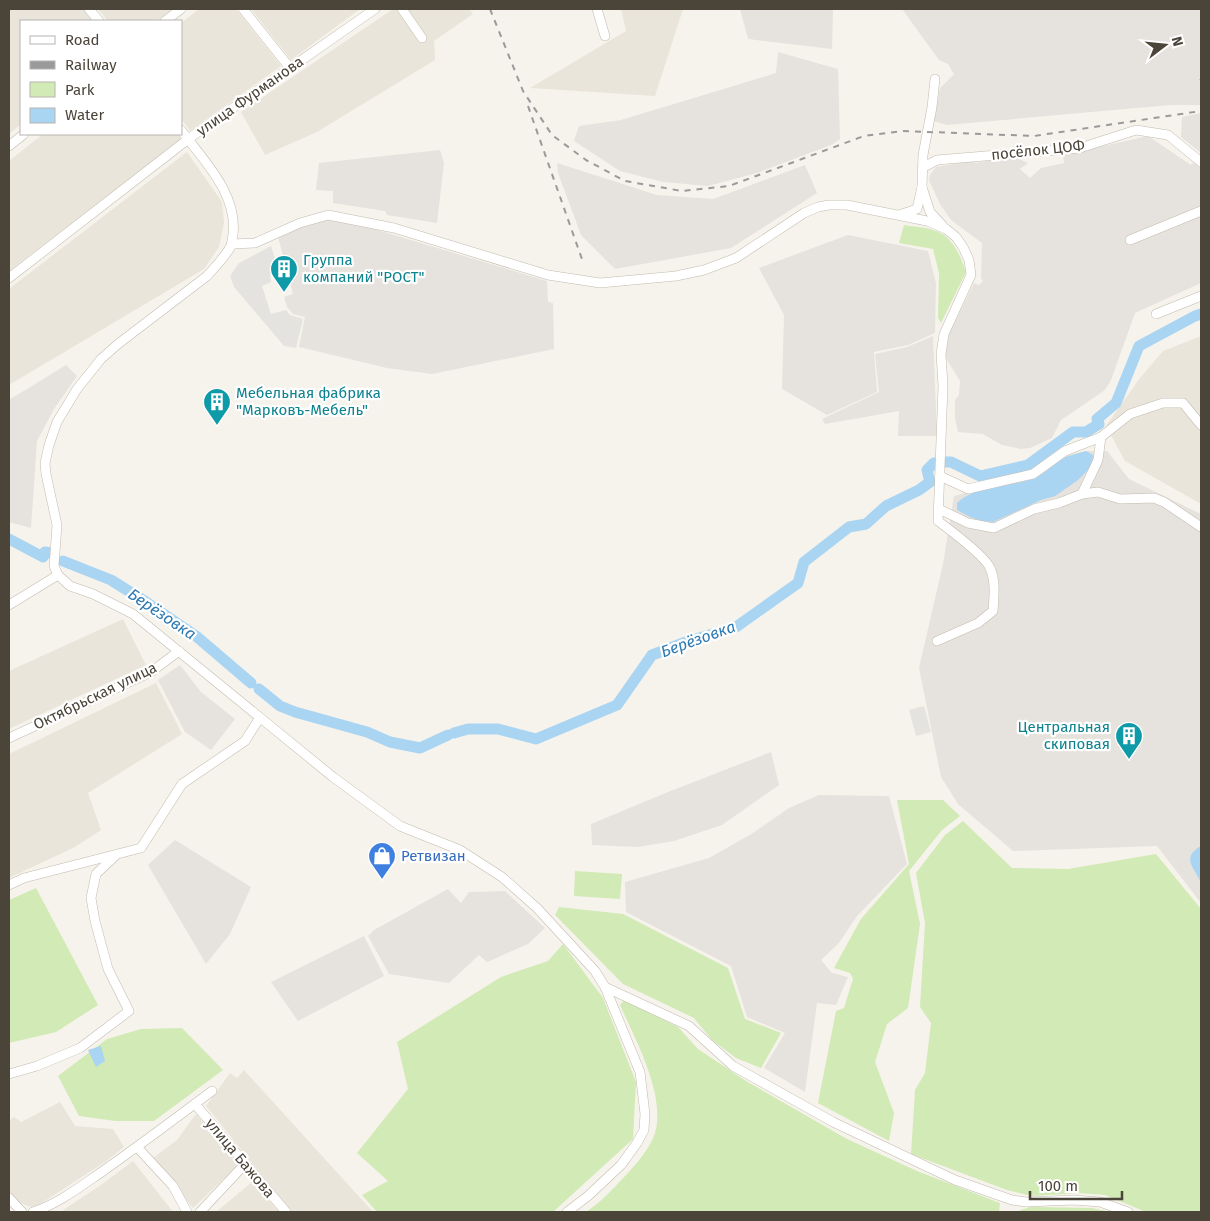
<svg xmlns="http://www.w3.org/2000/svg" width="1210" height="1221" viewBox="0 0 1210 1221" font-family="'Fira Sans',sans-serif">
  <rect width="100%" height="100%" fill="#f6f3ec"/>
  <!-- residential -->
  <g fill="#eae5da">
    <polygon points="9,9 84,9 94,21 21,21 21,124 9,134"/>
    <polygon points="98,9 172,9 157,21 108,21"/>
    <polygon points="199,9 236,9 281,66 190,131 181,118 181,23"/>
    <polygon points="251,9 360,9 291,60"/>
    <polygon points="393,9 469,9 473,14 434,41 435,60 317,132 265,155 241,112"/>
    <polygon points="621,9 683,9 655,96 530,88 626,31"/>
    <polygon points="43,134 177,134 181,139 9,271 9,161"/>
    <polygon points="187,152 222,202 224,223 219,247 204,269 9,385 9,289"/>
    <polygon points="1201,336 1201,504 1125,461 1106,426 1140,378 1163,351"/>
    <polygon points="123,619 146,665 9,729 9,671"/>
    <polygon points="156,683 182,734 88,793 101,830 75,847 9,878 9,754"/>
    <polygon points="244,1070 373,1212 292,1212 206,1106 230,1073 237,1078"/>
    <polygon points="60,1102 75,1126 113,1129 124,1147 105,1162 34,1208 15,1201 9,1195 9,1121 14,1117 21,1122"/>
    <polygon points="196,1114 238,1165 193,1208 153,1158 177,1140"/>
    <polygon points="133,1161 173,1212 65,1212 63,1210 101,1185"/>
    <polygon points="252,1182 279,1212 216,1212"/>
  </g>
  <!-- industrial -->
  <g fill="#e6e2dd">
    <polygon points="740,9 833,9 832,49 748,39"/>
    <polygon points="902,9 1201,9 1201,105 1170,105 947,125 934,121 940,88 954,74 948,64 939,60"/>
    <polygon points="778,52 838,69 840,139 831,145 757,173 708,186 663,182 620,171 574,141 579,126 621,120 776,73"/>
    <polygon points="1201,113 1201,153 1181,137 1182,117"/>
    <polygon points="1148,136 1191,165 1195,161 1201,166 1201,283 1135,313 1111,380 1105,390 1061,420 1052,438 1030,448 1021,449 1002,445 983,434 958,432 955,419 955,400 959,395 960,381 944,355 946,340 974,283 979,285 983,281 981,278 982,243 951,220 940,204 929,180 930,175 936,167 971,161 976,163 1013,156 1028,163 1020,169 1030,178 1041,168 1064,163 1063,155"/>
    <polygon points="440,150 444,163 437,223 387,215 385,211 333,203 333,191 316,190 319,163"/>
    <polygon points="557,163 657,195 713,199 805,165 817,193 731,248 615,269 581,235 558,173"/>
    <polygon points="327,220 361,225 547,281 548,302 553,303 554,349 432,374 387,368 299,347 305,317 293,314 287,307 284,297 293,294 278,237 304,225"/>
    <polygon points="848,235 928,251 936,283 935,333 908,345 874,352 877,392 827,415 782,389 784,315 759,268"/>
    <polygon points="933,336 937,436 898,436 899,411 825,424 822,419 879,392 875,354 907,347"/>
    <polygon points="66,365 77,376 54,409 37,441 31,528 9,522 9,400"/>
    <polygon points="1086,451 1107,451 1129,479 1201,514 1201,903 1157,846 1013,851 958,804 941,777 919,668 943,564 954,496 1019,478 1058,458"/>
    <polygon points="180,665 201,692 235,719 211,750 185,732 158,680"/>
    <polygon points="771,752 779,785 722,825 674,841 638,847 592,845 591,824 668,792"/>
    <polygon points="819,795 889,796 907,864 857,916 839,943 821,960 832,973 848,977 836,1005 817,1003 805,1092 764,1068 785,1033 747,1017 731,966 626,912 625,882 709,858 753,833 789,808"/>
    <polygon points="175,840 251,887 230,934 206,964 148,865"/>
    <polygon points="448,889 461,903 469,892 505,891 545,928 528,944 487,962 479,955 449,983 389,974 368,936 374,930"/>
    <polygon points="364,936 384,976 298,1021 271,982"/>
  </g>
  <!-- green -->
  <g fill="#d2eab5">
    <path d="M 904,225 C 914,227 927,227 936,231 C 953,237 961,257 966,272 L 941,323 L 938,318 L 939,273 L 933,249 L 899,243 Z"/>
    <polygon points="897,800 943,800 960,816 942,830 909,871 920,924 908,1008 887,1024 875,1062 894,1113 889,1141 818,1103 836,1011 844,1008 853,979 850,973 834,968 861,919 909,864"/>
    <polygon points="963,821 1012,868 1068,869 1156,854 1201,909 1201,1212 1146,1212 1105,1195 1079,1193 1032,1196 1007,1190 911,1154 915,1090 925,1073 931,1023 920,1007 925,923 916,873 945,835"/>
    <polygon points="575,871 622,874 620,899 574,896"/>
    <polygon points="36,888 98,1005 56,1032 9,1043 9,900"/>
    <polygon points="559,907 623,914 728,968 745,1019 781,1033 761,1068 736,1058 712,1040 694,1018 623,984 555,915"/>
    <polygon points="563,944 603,998 636,1082 633,1139 553,1212 377,1212 362,1195 388,1181 357,1153 408,1089 397,1042 501,977 548,961"/>
    <path d="M 624,1000 L 678,1027 L 698,1049 L 746,1081 L 847,1139 L 917,1171 L 1000,1203 L 999,1212 L 586,1212 C 601,1202 613,1189 625,1176 C 635,1166 649,1149 654,1136 C 668,1098 635,1039 620,1005 Z"/>
    <polygon points="182,1028 223,1070 154,1121 115,1121 79,1116 58,1076 107,1039 141,1029"/>
    <polygon points="1030,1207 1092,1208 1110,1212 1015,1212"/>
  </g>
  <!-- parking -->
  <g fill="#e5e3e0">
    <polygon points="271,246 279,271 270,275 271,282 262,286 271,314 286,310 290,315 303,319 296,348 284,346 234,287 230,276 239,263"/>
    <polygon points="924,706 931,732 916,736 909,710"/>
  </g>
  <!-- water -->
  <g fill="#a9d4f2">
    <path d="M 1086,451 L 1093,455 L 1092,465 L 1086,472 L 1078,480 L 1055,496 L 1041,500 L 993,522 L 982,521 L 970,517 L 957,510 L 957,503 C 980,483 1007,489 1034,478 C 1045,474 1053,464 1063,458 C 1070,455 1079,453 1086,451 Z"/>
    <path d="M 1201,846 L 1201,883 C 1195,868 1180,858 1201,846 Z"/>
    <polygon points="101,1046 105,1061 96,1067 88,1050"/>
  </g>
  <g fill="none" stroke-linecap="round" stroke-linejoin="round">
    <!-- river -->
    <g stroke="#a9d4f2" stroke-width="11">
      <polyline points="946,462 951,462 980,476 1028,465 1073,432 1086,432 1099,424 1097,419 1116,403 1139,346 1195,316 1201,314"/>
      <polyline points="9,539 43,557 45,552 50,553"/>
      <polyline points="63,561 111,580 146,602 196,636 251,683"/>
      <polyline points="259,689 280,706 295,712 367,732 390,742 420,748 448,735"/>
      <polyline points="454,733 468,729 498,729 536,739 617,705 652,655 686,642 736,627 798,583 804,562 849,527 866,524 886,506 919,490 930,482 927,470 934,463"/>
    </g>
    <defs>
      <g id="minor">
        <polyline points="89,9 99,21"/>
        <polyline points="243,9 290,68"/>
        <polyline points="402,9 422,38"/>
        <polyline points="597,9 605,36"/>
        <polyline points="165,21 181,9"/>
        <polyline points="935,79 932,107 923,155 922,187 930,212 943,226"/>
        <path d="M 181,130 C 204,161 238,194 233,235 C 232,238 232,242 231,246 C 225,257 215,267 207,276 L 118,344 L 101,359 L 77,389 L 57,422 L 49,445 L 45,463 L 46,474 L 57,525 L 54,566 L 58,575 L 70,586 L 93,594 L 133,614 L 333,777 L 400,826 L 460,850 L 502,877 L 537,908 L 595,971 L 605,987 L 640,1072 L 645,1114 L 644,1130 L 637,1143 L 621,1165 L 588,1196 L 567,1212"/>
        <polyline points="9,146 24,134"/>
        <polyline points="924,167 937,160 1080,148 1136,130 1168,135 1201,162"/>
        <polyline points="899,215 917,209 922,187"/>
        <polyline points="1130,240 1201,211"/>
        <path d="M 232,244 L 255,243 L 300,223 L 328,215 L 394,228 L 548,275 L 600,283 L 676,276 L 704,270 L 736,258 L 804,213 L 818,207 L 829,205 L 847,205 L 927,221 L 946,229 L 956,237 L 963,247 L 969,260 L 971,275 L 944,334 L 941,354 L 943,386 L 938,521 C 950,530 985,556 990,568 C 996,581 994,597 993,611 L 978,623 L 937,641"/>
        <polyline points="9,278 191,137 375,9"/>
        <polyline points="1156,314 1201,296"/>
        <polyline points="940,476 968,489 1033,474 1065,451 1101,437"/>
        <polyline points="1082,494 1098,492 1120,499 1154,498 1164,502 1201,527"/>
        <polyline points="939,509 968,523 994,528 1034,509 1059,503 1082,494 1098,460 1101,437 1130,414 1163,403 1183,403 1201,425"/>
        <polyline points="9,605 58,575"/>
        <polyline points="9,738 151,672 179,651"/>
        <polyline points="9,885 24,878 141,848 182,784 245,741 259,719"/>
        <polyline points="605,987 689,1026 733,1066 833,1122 955,1180 1012,1200 1026,1202 1074,1200 1100,1202 1128,1212"/>
        <polyline points="9,1074 37,1066 80,1048 129,1011 108,969 95,921 91,898 96,874 115,856"/>
        <polyline points="195,1104 286,1212"/>
        <polyline points="137,1147 173,1186 187,1212"/>
        <polyline points="9,1198 22,1212"/>
        <path d="M 33,1212 C 58,1204 81,1186 103,1171 C 140,1145 176,1118 212,1091"/>
        <polyline points="200,1212 245,1164"/>
      </g>
    </defs>
    <!-- minor casing -->
    <use href="#minor" stroke="#c2bbae" stroke-width="10"/>
    <!-- minor -->
    <use href="#minor" stroke="#fff" stroke-width="9"/>
    <!-- rail -->
    <g stroke="#9a9a9a" stroke-width="2" stroke-dasharray="6 6" stroke-linecap="butt">
      <polyline points="490,9 523,91 552,135 586,160 625,181 682,191 729,186 864,136 903,131 1034,136 1201,111"/>
      <polyline points="1200,79 1201,80"/>
      <polyline points="528,106 583,262"/>
    </g>
  </g>
  <!-- icons -->
  <defs>
    <symbol id="building-pin" viewBox="-11 -11 22 30"><path d="M0 17L-7.5 6A9.5 9.5 0 1 1 7.5 6Z" fill="#0f9aa8" stroke="#fff"/><path d="M-4-6H4V6H1V3H-1V6H-4ZM-2.5-4.3h1.7v1.8h-1.7ZM.8-4.3h1.7v1.8H.8ZM-2.5-1h1.7V.8h-1.7ZM.8-1h1.7V.8H.8Z" fill="#fff"/></symbol>
    <symbol id="shop-pin" viewBox="-11 -11 22 30"><path d="M0 17L-7.5 6A9.5 9.5 0 1 1 7.5 6Z" fill="#3f7fe0" stroke="#fff"/><path d="M-5-2.5h2.3a2.7 3.5 0 0 1 5.4 0H5L5.5 6h-11ZM-1.5-2.5h3a1.5 2.3 0 0 0-3 0Z" fill="#fff"/></symbol>
  </defs>
  <g fill-rule="evenodd">
    <use href="#building-pin" x="268" y="253" width="32" height="43"/>
    <use href="#building-pin" x="201" y="386" width="32" height="43"/>
    <use href="#building-pin" x="1113" y="720" width="32" height="43"/>
    <use href="#shop-pin" x="366" y="840" width="32" height="43"/>
  </g>
  <g text-anchor="middle" dominant-baseline="central" stroke-width="4.5" stroke-linejoin="round" paint-order="stroke">
    <!-- street labels -->
    <g font-size="15" fill="#4b4439" stroke="#fff">
      <text transform="translate(250 96) rotate(-35)">улица Фурманова</text>
      <text transform="translate(1038 150) rotate(-6)">посёлок ЦОФ</text>
      <text transform="translate(95 696) rotate(-26)">Октябрьская улица</text>
      <text transform="translate(240 1158) rotate(50)">улица Бажова</text>
    </g>
    <!-- culture labels -->
    <g font-size="15" fill="#0d838f" stroke="#fff" text-anchor="start">
      <text x="303" y="260">Группа<tspan x="303" dy="17">компаний "РОСТ"</tspan></text>
      <text x="236" y="393">Мебельная фабрика<tspan x="236" dy="17">"Марковъ-Мебель"</tspan></text>
      <text x="1110" y="727" text-anchor="end">Центральная<tspan x="1110" dy="17">скиповая</tspan></text>
    </g>
    <!-- shop labels -->
    <g font-size="15" fill="#366cbe" stroke="#fff" text-anchor="start">
      <text x="401" y="856">Ретвизан</text>
    </g>
    <!-- water labels -->
    <g font-size="16" font-style="italic" fill="#2e7ab2" stroke="#fff">
      <text transform="translate(162 614) rotate(34)">Берёзовка</text>
      <text transform="translate(698 639) rotate(-20)">Берёзовка</text>
    </g>
  </g>
  <!-- border -->
  <rect width="1210" height="1221" fill="none" stroke="#4b4439" stroke-width="20"/>
  <!-- legend -->
  <rect x="20" y="20" width="162" height="115" fill="#ffffff" stroke="#b7b4b0"/>
  <rect x="30" y="36" width="25" height="8" fill="#ffffff" stroke="#b7b4b0"/>
  <text x="65" y="45" font-size="15" fill="#4b4439">Road</text>
  <rect x="30" y="61" width="25" height="8" fill="#9a9a9a" stroke="#b7b4b0"/>
  <text x="65" y="70" font-size="15" fill="#4b4439">Railway</text>
  <rect x="30" y="82" width="25" height="15" fill="#d2eab5" stroke="#b7b4b0"/>
  <text x="65" y="95" font-size="15" fill="#4b4439">Park</text>
  <rect x="30" y="108" width="25" height="15" fill="#a9d4f2" stroke="#b7b4b0"/>
  <text x="65" y="120" font-size="15" fill="#4b4439">Water</text>
  <!-- north arrow -->
  <g transform="translate(1165 45) rotate(74)" stroke="#ffffff" stroke-width="4" paint-order="stroke">
  <path d="M0-4L9 19L0 12L-9 19Z" fill="#4b4439"/>
  <text y="-8" font-size="14" font-weight="bold" text-anchor="middle" fill="#4b4439">N</text>
  </g>
  <!-- scale -->
  <path d="M1030 1191v8h92v-8" fill="none" stroke="#4b4439" stroke-width="2.5"/>
  <text x="1038" y="1191" font-size="15" fill="#4b4439" stroke="#ffffff" stroke-width="4" paint-order="stroke">100 m</text>
</svg>
